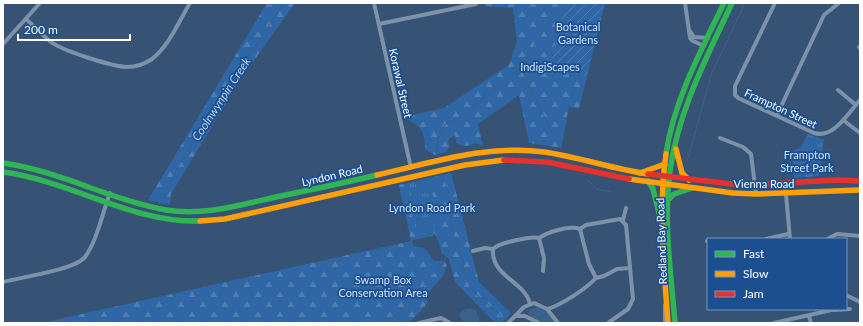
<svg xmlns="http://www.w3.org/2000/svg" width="863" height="326" viewBox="0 0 863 326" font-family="Lato,sans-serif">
  <defs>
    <pattern id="grass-tufts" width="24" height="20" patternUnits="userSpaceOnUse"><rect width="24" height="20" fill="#2f66a5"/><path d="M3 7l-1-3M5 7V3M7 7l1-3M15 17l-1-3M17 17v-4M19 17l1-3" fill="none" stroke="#4e7db2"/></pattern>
    <pattern id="forest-firs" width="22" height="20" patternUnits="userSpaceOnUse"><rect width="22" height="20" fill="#2f66a5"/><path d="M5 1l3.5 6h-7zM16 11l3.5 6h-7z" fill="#4e7db2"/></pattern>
    <pattern id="garden-furrows" width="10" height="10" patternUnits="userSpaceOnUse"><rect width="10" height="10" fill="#2f66a5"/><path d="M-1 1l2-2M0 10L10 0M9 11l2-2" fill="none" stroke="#4e7db2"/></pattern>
  </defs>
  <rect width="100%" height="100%" fill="#365274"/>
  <!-- grass -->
  <g fill="url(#grass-tufts)">
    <polygon points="808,134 824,140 819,176 794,178 792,151 800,148"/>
    <polygon points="451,173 465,228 412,240 399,185"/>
  </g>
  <!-- forest -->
  <g fill="url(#forest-firs)">
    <polygon points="267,3 295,3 240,80 171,194 170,205 148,200"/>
    <path d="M 485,3 L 565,3 L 549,69 L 587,77 L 579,109 L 569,107 L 561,148 L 529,143 L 519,95 L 478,124 L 483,146 L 475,143 C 467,147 463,147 456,142 L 455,135 L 448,140 L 450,146 L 446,152 L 435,155 L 425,149 C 425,130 420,126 404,117 L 444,108 L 509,65 L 517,41 L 513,8 L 485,6 Z"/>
    <polygon points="451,173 479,282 511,313 501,323 495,323 455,282 449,259 442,254 436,235 431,231 438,219 429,178"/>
    <path d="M 408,183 L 411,195 L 405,197 L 406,201 L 409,201 L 417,236 L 430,232 L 433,236 L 412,240 L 413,246 C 429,248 425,250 434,261 L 443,261 L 447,265 L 443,276 L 426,295 L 428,303 L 409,323 L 41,323 L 411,241 L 399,185 Z"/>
  </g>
  <!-- garden -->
  <polygon fill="url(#garden-furrows)" points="565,3 605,3 587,77 549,69"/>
  <!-- water -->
  <g fill="#3b618d">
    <path d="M 538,307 L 549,313 L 555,323 C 545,323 534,321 528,313 L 530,309 Z"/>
    <path d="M 469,308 C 477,309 480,315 479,323 C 470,323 462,325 459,315 L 461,312 Z"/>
  </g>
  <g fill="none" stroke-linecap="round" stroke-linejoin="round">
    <!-- stream -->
    <g stroke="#3b618d" stroke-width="1">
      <polyline points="521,68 558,145"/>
      <polyline points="437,152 438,136 446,123 465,115 521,68 552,17 551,3"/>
      <polyline points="687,162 711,75 745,3"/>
      <polyline points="443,177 450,195 452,231 462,255 464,269 470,287 480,298 498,312 503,319"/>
      <polyline points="588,180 597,189 611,192"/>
      <polyline points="162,197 180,164 283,3"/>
      <polyline points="381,323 394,316 413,299 416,292 425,285 432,274 441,269 451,245 456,242"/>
    </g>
    <!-- street -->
    <g stroke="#7d92a8" stroke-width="4">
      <polyline points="374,3 411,168"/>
      <polyline points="685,3 690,38 693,41 704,46"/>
      <path d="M 775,3 L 735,86 L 735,95 L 738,98 L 814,133 C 834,139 848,113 860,100"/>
      <path d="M 26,19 C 34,26 42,35 51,42 C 63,51 111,66 126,67 C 135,67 145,64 152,59 C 169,46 179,21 190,3"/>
      <polyline points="379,24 476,4"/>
      <polyline points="690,31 694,37 708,38"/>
      <polyline points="3,44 40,3"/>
      <polyline points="859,47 860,48"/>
      <polyline points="838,90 856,105"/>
      <polyline points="777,115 824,15 839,3"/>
      <polyline points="843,120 860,133"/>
      <polyline points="720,138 743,147 751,154 756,194"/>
      <polyline points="785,183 790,239"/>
      <polyline points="623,220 626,208"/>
      <path d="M 539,238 C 548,232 569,225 580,229"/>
      <polyline points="766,239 788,234"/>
      <polyline points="827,239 837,234 860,236"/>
      <polyline points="707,241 708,241"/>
      <polyline points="473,251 485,248 493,249"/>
      <polyline points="596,278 604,276 617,269 630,268"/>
      <path d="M 3,282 C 21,277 75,270 85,257 C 97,241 103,211 110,193"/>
      <polyline points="846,295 860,302"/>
      <path d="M 530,304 C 525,281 491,277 493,249 C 498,243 531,236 539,238 L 544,258 L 543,271"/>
      <path d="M 547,309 C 560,306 587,288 596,278 L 589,264 L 580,229 L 586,225 L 620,219 L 626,225 L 633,299 L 628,309 L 608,323"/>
      <polyline points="835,310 850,309"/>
      <polyline points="516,316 525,316 539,323"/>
      <polyline points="809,316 811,323"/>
      <polyline points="665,321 665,305"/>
      <polyline points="419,323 441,318 450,323"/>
      <polyline points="508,323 524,307 534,303 547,309 558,323"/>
      <polyline points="774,323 836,309"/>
    </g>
    <!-- fast -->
    <g stroke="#30b455" stroke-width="5.5">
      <path d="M 666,154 C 674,100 701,51 724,3"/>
      <path d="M 3,163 C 60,171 110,200 166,210 C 204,216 240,205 276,197 C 310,190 344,183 377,175"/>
      <path d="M 3,172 C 71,181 131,223 200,221"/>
      <polyline points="648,181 653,189 660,217"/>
      <polyline points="668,200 674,194 692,188"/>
      <path d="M 675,323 C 671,273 663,221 670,171 C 678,111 707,57 732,3"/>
    </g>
    <!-- slow -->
    <g stroke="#ff9f0a" stroke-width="5.5">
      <polyline points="676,149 682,173 689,180"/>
      <path d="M 666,154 C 658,210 664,267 668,323"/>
      <polyline points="640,173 665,164"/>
      <path d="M 377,175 C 431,163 488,144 544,152 C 579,157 613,169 648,174"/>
      <polyline points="629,179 733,193 756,194 860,190"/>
      <polyline points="200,221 225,219 465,165 504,160"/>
    </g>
    <!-- jam -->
    <g stroke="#e5322d" stroke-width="5.5">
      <polyline points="504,160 547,162 629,179"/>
      <polyline points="648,174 740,185 839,180 860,181"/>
    </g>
  </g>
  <g text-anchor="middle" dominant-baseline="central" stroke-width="3.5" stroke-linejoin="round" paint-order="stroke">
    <!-- park labels -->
    <g font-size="11" fill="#cfe3fa" stroke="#1b4f8f">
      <text x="578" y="26">Botanical<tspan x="578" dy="13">Gardens</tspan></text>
      <text x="550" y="66">IndigiScapes</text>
      <text x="807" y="154">Frampton<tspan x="807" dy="13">Street Park</tspan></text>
      <text x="432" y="207">Lyndon Road Park</text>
      <text x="383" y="279">Swamp Box<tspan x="383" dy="13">Conservation Area</tspan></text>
    </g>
    <!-- street labels -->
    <g font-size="11" fill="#fff" stroke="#1b4f8f">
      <text transform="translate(401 83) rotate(77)">Korawal Street</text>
      <text transform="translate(781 108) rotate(25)">Frampton Street</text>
      <text transform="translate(332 175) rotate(-13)">Lyndon Road</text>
      <text x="764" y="183">Vienna Road</text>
      <text transform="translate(661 241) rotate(-92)">Redland Bay Road</text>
    </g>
    <!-- water labels -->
    <g font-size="12" font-style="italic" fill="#b5d3f5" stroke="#1b4f8f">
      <text transform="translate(221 99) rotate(-57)">Coolnwynpin Creek</text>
    </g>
  </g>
  <!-- border -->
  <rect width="863" height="326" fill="none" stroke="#ffffff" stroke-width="8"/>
  <!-- legend -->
  <rect x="707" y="238" width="140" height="72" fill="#1b4f8f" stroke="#7695bc"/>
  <rect x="715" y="251" width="20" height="6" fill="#30b455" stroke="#7695bc"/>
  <text x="743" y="258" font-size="12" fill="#ffffff">Fast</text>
  <rect x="715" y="271" width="20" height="6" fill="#ff9f0a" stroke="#7695bc"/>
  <text x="743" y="278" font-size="12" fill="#ffffff">Slow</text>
  <rect x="715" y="291" width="20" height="6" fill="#e5322d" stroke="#7695bc"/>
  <text x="743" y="298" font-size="12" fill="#ffffff">Jam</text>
  <!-- scale -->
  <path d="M18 34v6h112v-6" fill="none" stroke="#ffffff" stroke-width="2"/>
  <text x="24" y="34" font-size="12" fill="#ffffff" stroke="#1b4f8f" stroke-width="3" paint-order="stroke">200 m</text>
</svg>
